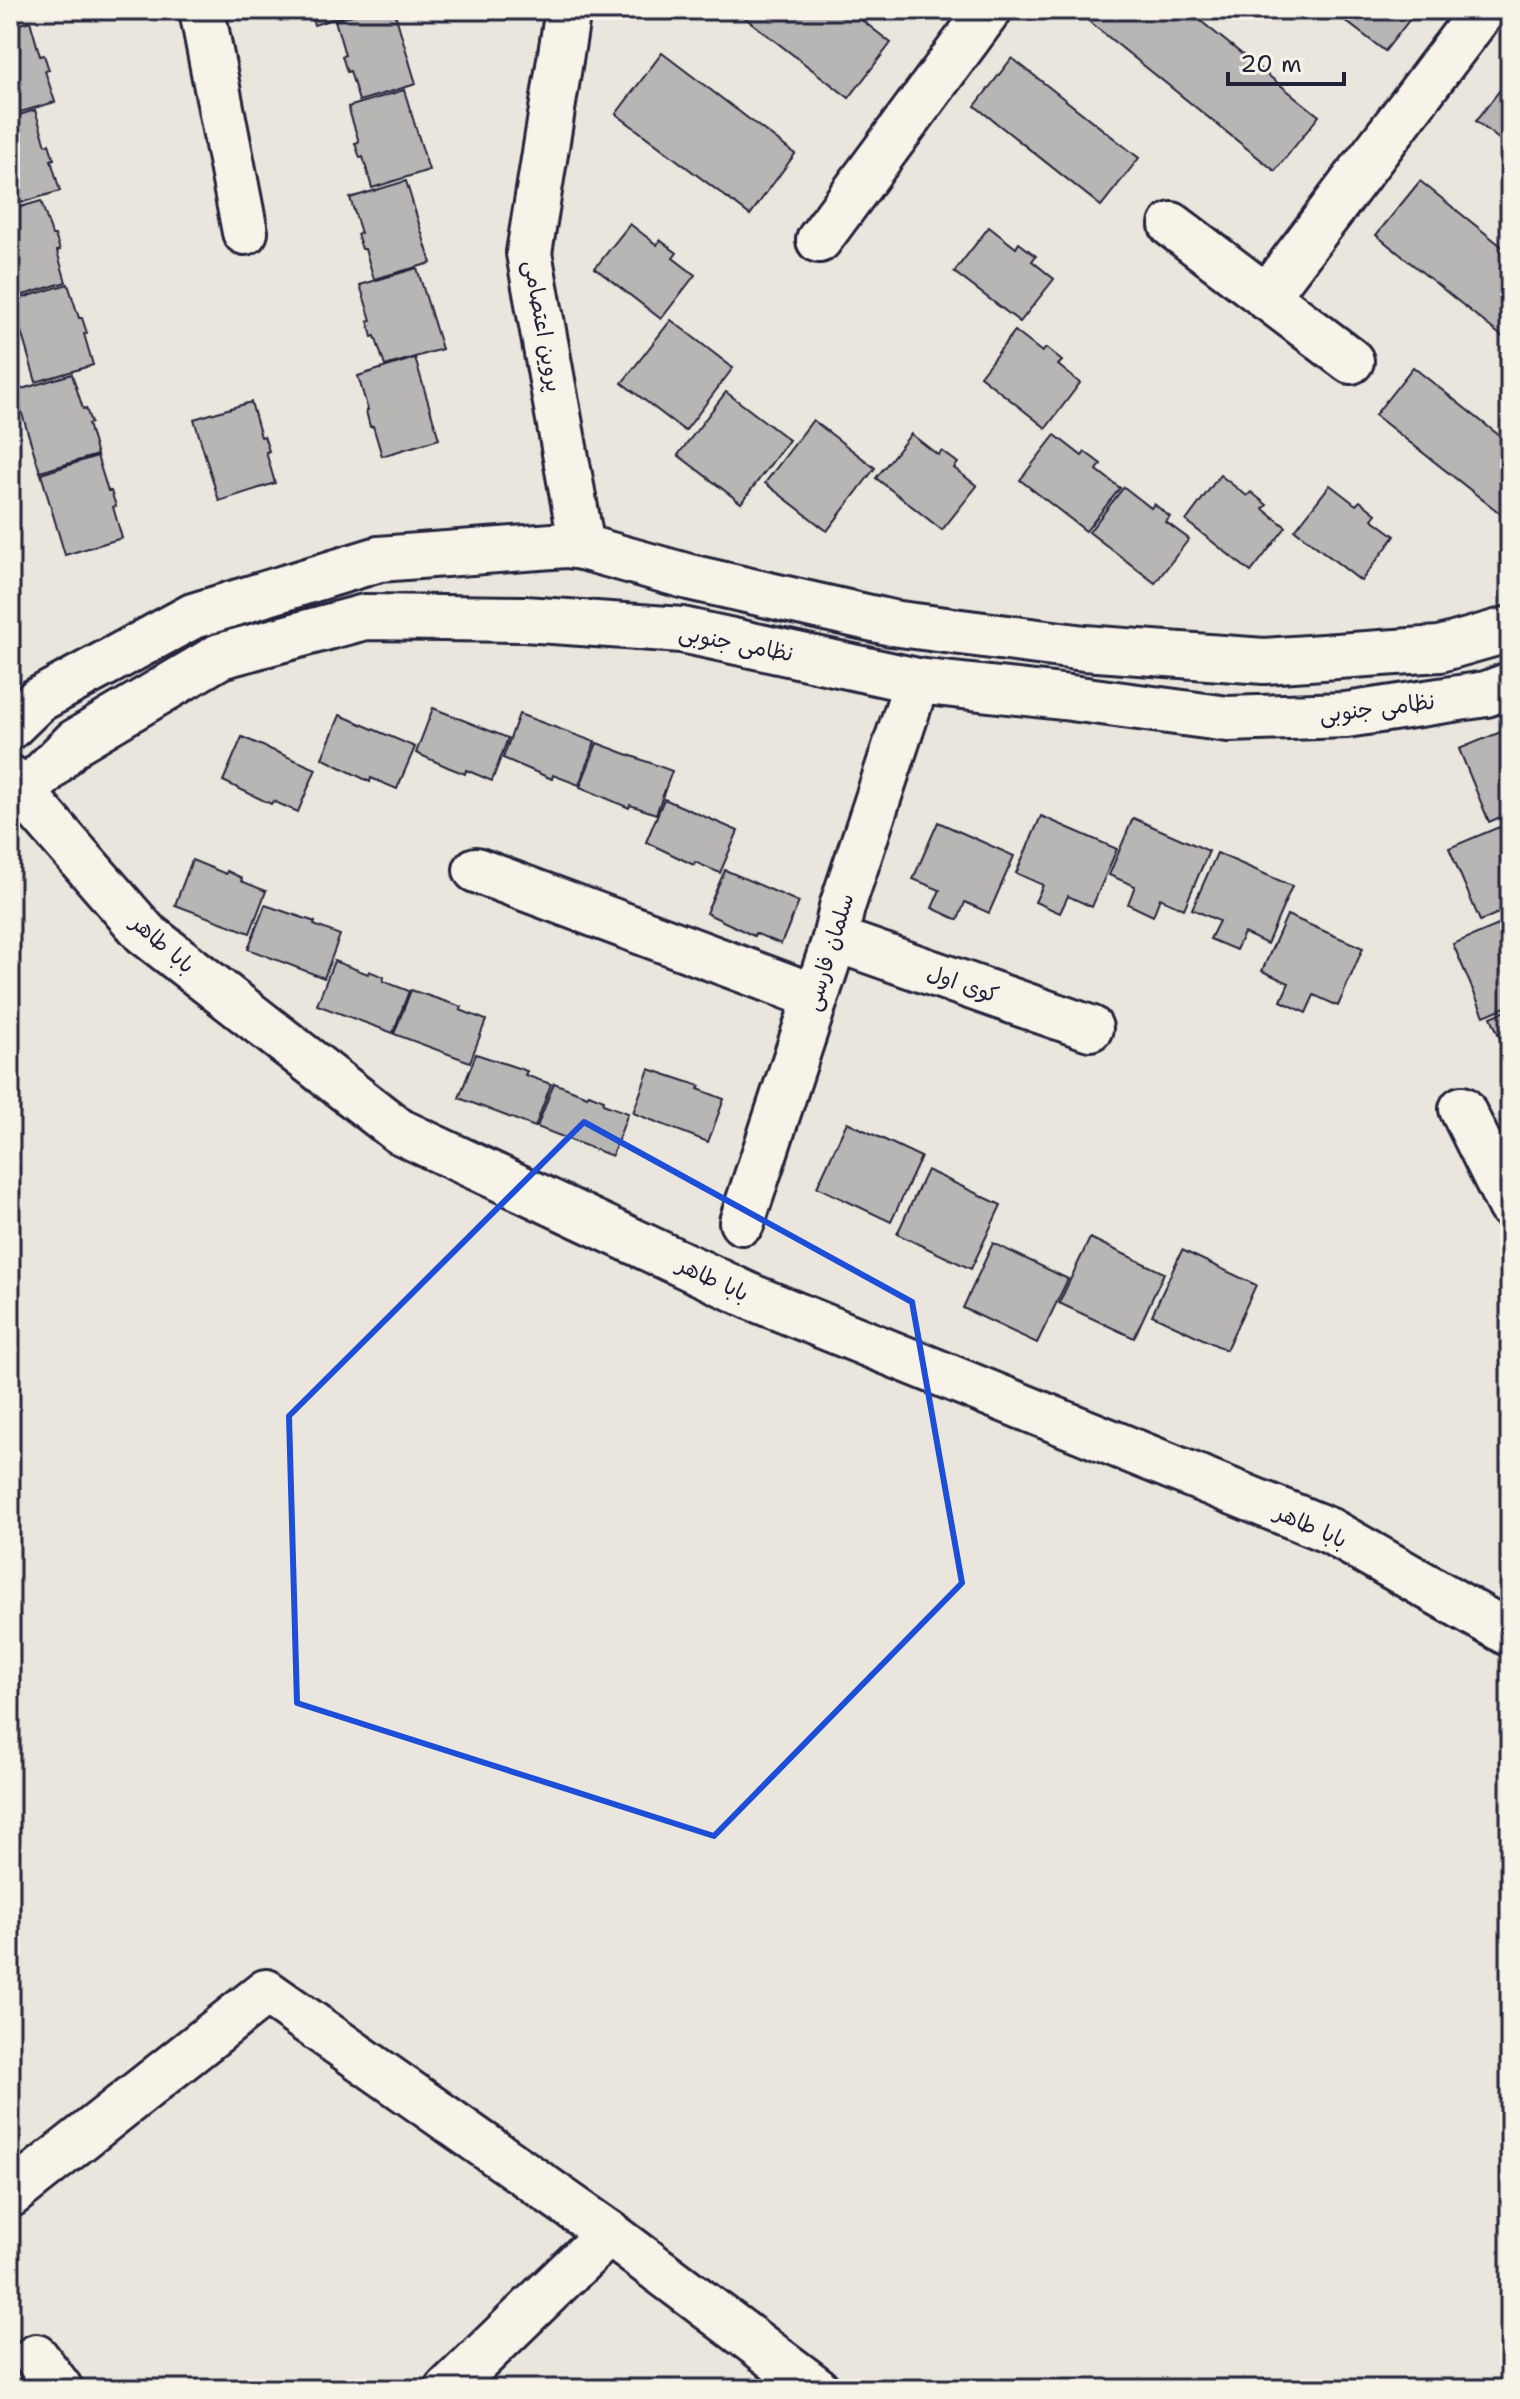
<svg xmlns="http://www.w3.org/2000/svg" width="1520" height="2399" viewBox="0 0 1520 2399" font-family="'Shantell Sans','Playpen Sans Arabic',sans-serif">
  <rect width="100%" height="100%" fill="#eae6de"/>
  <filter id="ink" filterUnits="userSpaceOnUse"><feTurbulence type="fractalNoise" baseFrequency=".0125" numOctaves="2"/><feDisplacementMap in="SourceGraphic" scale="16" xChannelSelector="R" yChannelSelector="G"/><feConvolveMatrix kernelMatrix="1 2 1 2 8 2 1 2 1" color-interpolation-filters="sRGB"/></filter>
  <g filter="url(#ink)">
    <!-- building -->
    <g fill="#b8b6b5" stroke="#22223b" stroke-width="2">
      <polygon points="309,10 361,10 314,25"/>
      <polygon points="370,10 394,10 416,84 359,101 350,71 347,72 342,56 345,55 335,20"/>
      <polygon points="735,10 849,10 891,43 849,98"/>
      <polygon points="1187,10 1319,116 1275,171 1076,11"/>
      <polygon points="1331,10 1417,10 1385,51"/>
      <polygon points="30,21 40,56 44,55 49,70 45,71 55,102 10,115 10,27"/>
      <polygon points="662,53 795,154 750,215 616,114"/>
      <polygon points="1012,58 1139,158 1101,206 975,106"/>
      <polygon points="1510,77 1510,148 1476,121"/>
      <polygon points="404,90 429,170 372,188 363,157 360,158 355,143 359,142 348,107"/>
      <polygon points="35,110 46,145 49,144 54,159 51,160 60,191 10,206 10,118"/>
      <polygon points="406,181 431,263 374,279 365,249 362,249 357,234 361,233 350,198"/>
      <polygon points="1420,181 1510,253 1510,343 1376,235"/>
      <polygon points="41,201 52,235 55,235 60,250 57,251 66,282 10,299 10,210"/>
      <polygon points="630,224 657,245 660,240 677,253 673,258 695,275 661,319 595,268"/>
      <polygon points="989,227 1016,248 1019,243 1036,256 1032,261 1054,279 1020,322 954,272"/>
      <polygon points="417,268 442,349 385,366 375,336 372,337 368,321 371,320 360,285"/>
      <polygon points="68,284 79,318 82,318 87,333 84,334 93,365 36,382 12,301"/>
      <polygon points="671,320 733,368 685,431 622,383"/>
      <polygon points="1015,331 1042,352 1046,348 1062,361 1058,365 1080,383 1046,428 980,376"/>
      <polygon points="415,358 439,439 382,456 373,426 370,427 366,411 368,410 358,376"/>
      <polygon points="1413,367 1510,444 1510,503 1501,514 1375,415"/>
      <polygon points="72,374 83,409 86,408 91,423 88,424 97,455 40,472 15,391"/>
      <polygon points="726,392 789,440 741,503 678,455"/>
      <polygon points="251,402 261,437 264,436 269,451 266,452 275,483 219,501 194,419"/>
      <polygon points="813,420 875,468 827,531 765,483"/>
      <polygon points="911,434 938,455 942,451 958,463 954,468 977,486 942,530 876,478"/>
      <polygon points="1055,435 1082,456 1085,452 1101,464 1097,470 1120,488 1086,531 1020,480"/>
      <polygon points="97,456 108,491 111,491 116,506 113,507 122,538 65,555 41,474"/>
      <polygon points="1220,475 1247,496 1251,492 1267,505 1263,509 1286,527 1251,572 1186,521"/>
      <polygon points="1330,485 1356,505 1360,501 1376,514 1372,519 1395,536 1361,581 1295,530"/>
      <polygon points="1124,487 1151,508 1154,504 1170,517 1166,522 1189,539 1155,583 1089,532"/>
      <polygon points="433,708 508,738 492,781 466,770 465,774 450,768 416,753"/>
      <polygon points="519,714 595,742 579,785 553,775 552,779 503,758"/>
      <polygon points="340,715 415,747 397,789 371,778 370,782 322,758"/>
      <polygon points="1508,729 1510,813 1489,822 1459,749"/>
      <polygon points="242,737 316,769 298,812 273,801 271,804 223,781"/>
      <polygon points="597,743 672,771 656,814 630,805 629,808 580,787"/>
      <polygon points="664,799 738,831 720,873 695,862 694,865 646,842"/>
      <polygon points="1041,816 1117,849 1092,907 1068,896 1060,913 1035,902 1043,885 1016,873"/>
      <polygon points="1133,818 1209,851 1184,909 1160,898 1153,916 1128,904 1135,886 1109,875"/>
      <polygon points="938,822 1014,856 989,913 965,902 958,920 932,908 940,890 913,879"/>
      <polygon points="1499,827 1510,853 1510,908 1480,921 1449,848"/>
      <polygon points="1217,853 1292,886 1267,944 1244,933 1236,950 1210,939 1219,921 1192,909"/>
      <polygon points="192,860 226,874 227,871 242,878 241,881 266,891 250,933 175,905"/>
      <polygon points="725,870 799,902 781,944 755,933 754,936 706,913"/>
      <polygon points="265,905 315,922 314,925 340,935 324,978 248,949"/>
      <polygon points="1287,915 1363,948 1338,1006 1314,995 1306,1013 1281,1001 1289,983 1262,971"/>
      <polygon points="1503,923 1510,939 1510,1005 1484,1016 1453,944"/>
      <polygon points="334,961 368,974 369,971 384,977 383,981 409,991 393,1033 317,1005"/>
      <polygon points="411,990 462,1007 460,1010 486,1020 470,1062 394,1034"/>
      <polygon points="1510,1009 1510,1062 1491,1017"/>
      <polygon points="476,1054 527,1071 525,1075 551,1084 535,1127 459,1098"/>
      <polygon points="649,1069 700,1086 698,1089 724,1099 708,1142 633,1113"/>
      <polygon points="554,1083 587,1096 589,1094 604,1100 603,1104 628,1113 612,1156 537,1127"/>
      <polygon points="847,1122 921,1157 891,1222 817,1187"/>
      <polygon points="927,1170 1001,1205 971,1269 897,1234"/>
      <polygon points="1090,1238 1164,1273 1134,1338 1059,1303"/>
      <polygon points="993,1243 1068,1279 1037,1343 963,1308"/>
      <polygon points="1182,1250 1256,1285 1226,1350 1152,1315"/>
    </g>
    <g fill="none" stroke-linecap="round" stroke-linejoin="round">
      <defs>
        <g id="minor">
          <polyline points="202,10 245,232"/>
          <polyline points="568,10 529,253 582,547"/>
          <polyline points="1172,225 1351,361"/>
          <polyline points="819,240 989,10"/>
          <polyline points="1266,297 1483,10"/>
          <polyline points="10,727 38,700 193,616 379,559 566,545 582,547 689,577 892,623 1084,648 1264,661 1440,649 1510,629"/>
          <polyline points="10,778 145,933 399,1131 754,1298 1330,1531 1510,1634"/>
          <polyline points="10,807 75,742 220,656 365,617 524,619 682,630 917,681 1071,698 1228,719 1346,715 1486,694 1510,685"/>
          <polyline points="476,870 816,997"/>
          <polyline points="835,939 1090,1028"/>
          <polyline points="1462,1109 1510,1206"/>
          <polyline points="742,1222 835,939 842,907 917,681"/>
          <polyline points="10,2195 266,1992 609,2233 817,2389"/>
          <polyline points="36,2357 60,2389"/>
          <polyline points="448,2389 609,2233"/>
        </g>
      </defs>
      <!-- minor casing -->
      <use href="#minor" stroke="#22223b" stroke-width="50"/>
      <!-- minor -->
      <use href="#minor" stroke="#f7f3e8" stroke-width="44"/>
    </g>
  </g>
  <!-- marked area -->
  <path fill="none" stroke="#1d4ed8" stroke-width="6" stroke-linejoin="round" d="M 584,1122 L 912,1302 L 962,1583 L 714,1836 L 297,1703 L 289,1416 Z"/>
  <g text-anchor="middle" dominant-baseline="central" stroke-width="8" stroke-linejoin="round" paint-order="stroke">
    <!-- street labels -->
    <g font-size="22" fill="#22223b" stroke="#f7f3e8">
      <text transform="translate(543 326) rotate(80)">پروین اعتصامی</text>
      <text transform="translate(736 643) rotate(11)">نظامی جنوبی</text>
      <text transform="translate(1377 708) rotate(-7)">نظامی جنوبی</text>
      <text transform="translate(163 944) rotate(41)">بابا طاهر</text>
      <text transform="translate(829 952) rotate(-73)">سلمان فارسی</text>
      <text transform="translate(963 984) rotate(19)">کوی اول</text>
      <text transform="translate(713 1279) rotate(25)">بابا طاهر</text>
      <text transform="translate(1311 1526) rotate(24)">بابا طاهر</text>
    </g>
  </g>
  <!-- margin -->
  <rect width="1520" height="2399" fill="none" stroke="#f7f3e8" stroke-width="40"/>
  <rect x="20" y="20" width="1480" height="2359" fill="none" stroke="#22223b" stroke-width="3" filter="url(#ink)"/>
  <!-- scale -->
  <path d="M1228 72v12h116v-12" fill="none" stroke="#22223b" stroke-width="4"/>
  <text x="1240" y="72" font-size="24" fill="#22223b" stroke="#f7f3e8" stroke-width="6" paint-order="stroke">20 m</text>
</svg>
